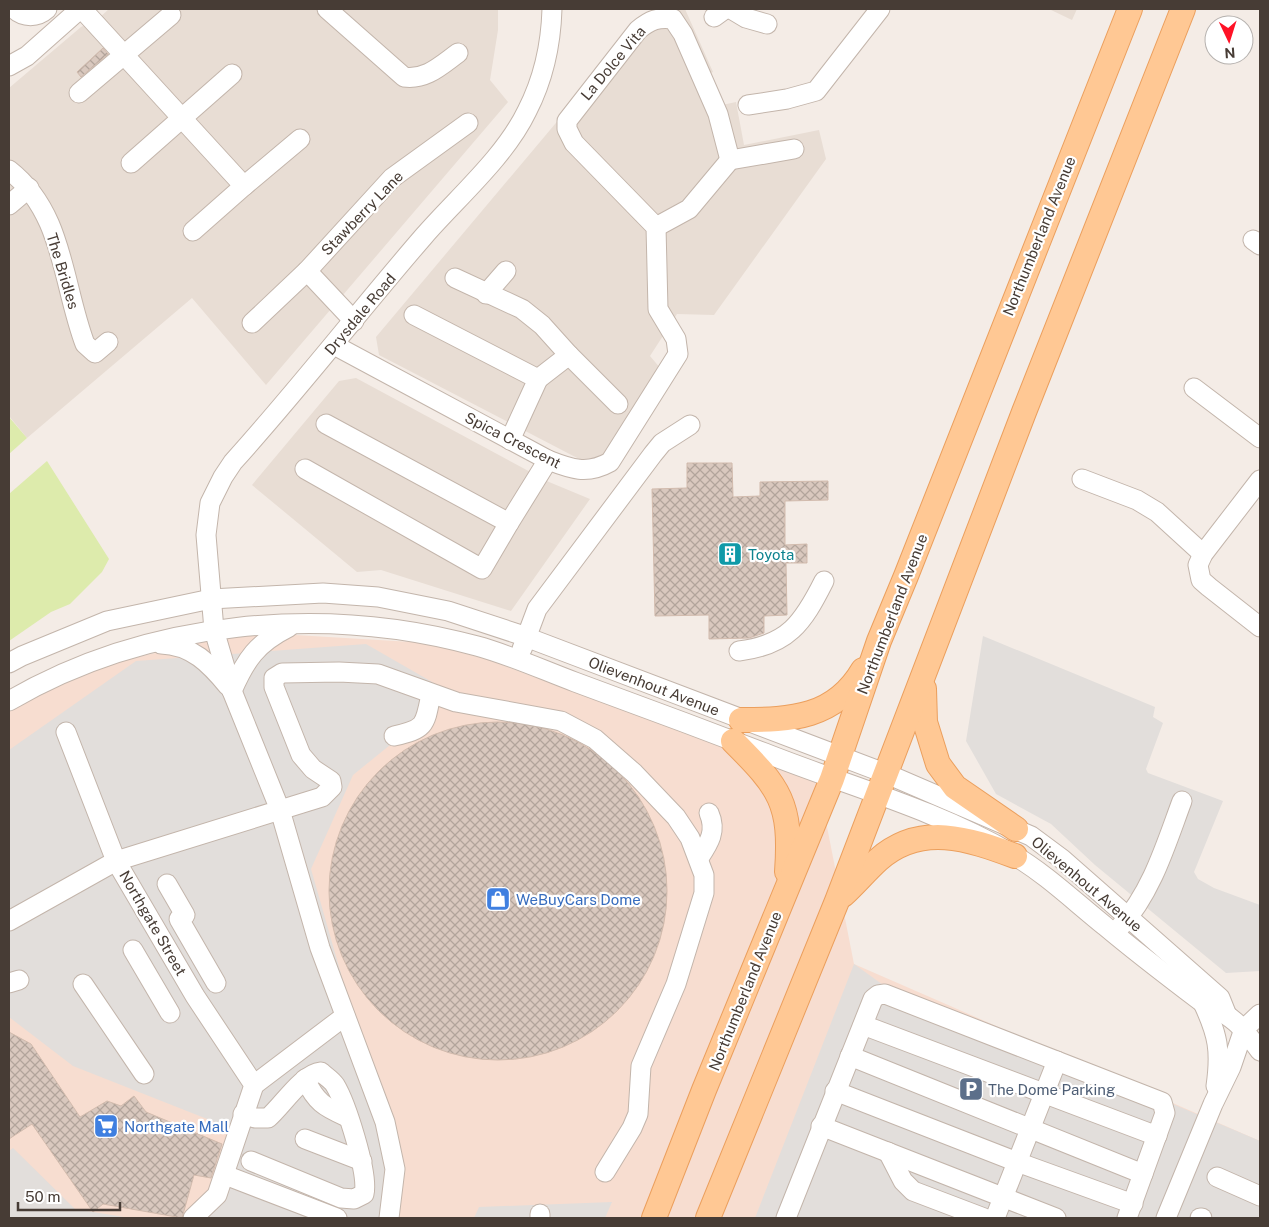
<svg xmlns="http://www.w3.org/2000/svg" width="1269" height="1227" viewBox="0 0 1269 1227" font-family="'Public Sans',sans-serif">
  <defs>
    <pattern id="building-cross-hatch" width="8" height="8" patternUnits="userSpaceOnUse" patternTransform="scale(1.25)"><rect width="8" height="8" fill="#d9c8be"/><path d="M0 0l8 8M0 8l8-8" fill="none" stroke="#b2a49b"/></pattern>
  </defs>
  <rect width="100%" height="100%" fill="#f4ece6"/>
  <!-- residential -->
  <g fill="#e8ddd4">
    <polygon points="109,9 498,9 498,30 490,80 508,102 266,385 192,298 27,438 9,416 9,88 81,27 99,18"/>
    <polygon points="656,9 685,9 713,72 708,74 722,105 736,102 744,145 819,130 826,159 714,315 677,314 650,356 661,369 602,458 583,461 379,355 376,337 639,24"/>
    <polygon points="1049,9 1077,9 1072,20"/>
    <polygon points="356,378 549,482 590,499 511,611 381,570 357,572 252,485 339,381"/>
  </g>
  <!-- commercial -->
  <polygon fill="#f7ddd0" points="262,633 445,644 818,781 854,964 1260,1141 1260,1218 9,1218 9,708 95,667 203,642"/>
  <!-- park -->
  <g fill="#ddebac">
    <polygon points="9,417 27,438 9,454"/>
    <polygon points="47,461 109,559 102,572 70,604 51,612 9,641 9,494"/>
  </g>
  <!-- parking -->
  <g fill="#e2dedb">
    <polygon points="983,636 1155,707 1153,717 1163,723 1146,769 1148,773 1223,801 1194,872 1198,879 1214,888 1260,905 1260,971 1226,973 1095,865 1051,824 996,794 966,741"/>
    <polygon points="366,644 453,694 353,775 311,869 394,1159 394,1218 198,1218 235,1130 73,1066 9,1017 9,750 136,661"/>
    <polygon points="854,964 886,987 1015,1037 1260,1141 1260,1218 755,1218"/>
    <polygon points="13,1148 75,1209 130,1218 9,1218 9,1151"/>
    <polygon points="612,1202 605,1218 474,1218 479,1207"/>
  </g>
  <!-- building -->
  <g fill="url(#building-cross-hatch)" stroke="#d2bbad">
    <polygon points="103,48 108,54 81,77 77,72"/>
    <polygon points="687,463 732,463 733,497 760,496 760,482 828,481 828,500 785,501 785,545 807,544 807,563 786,563 787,615 764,616 764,633 749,638 709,639 709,615 655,616 652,489 687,488"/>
    <circle cx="498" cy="891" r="169"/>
    <polygon points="9,1032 31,1044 80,1117 107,1101 121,1106 134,1096 146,1112 222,1144 211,1178 194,1175 182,1218 103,1204 93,1212 32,1124 9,1139"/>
  </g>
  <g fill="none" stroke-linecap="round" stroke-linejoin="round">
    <defs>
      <g id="minor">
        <path d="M 14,9 C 24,18 37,18 47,9"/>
        <polyline points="82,9 244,186 300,139"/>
        <path d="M 327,9 L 404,77 C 426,80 440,66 458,53"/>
        <polyline points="731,9 746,18 767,24"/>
        <polyline points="714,17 725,9"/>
        <polyline points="9,66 27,56 80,9"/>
        <polyline points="79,93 171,15"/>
        <polyline points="748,105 787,99 816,91 880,9"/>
        <polyline points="730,160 794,149"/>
        <polyline points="131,163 232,74"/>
        <path d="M 9,170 C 64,213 62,283 85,344 L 95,353 L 108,342"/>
        <polyline points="9,205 29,188"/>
        <polyline points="656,227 689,209 730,160"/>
        <polyline points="193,231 244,186"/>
        <polyline points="1253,240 1260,245"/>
        <polyline points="307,271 354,321"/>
        <polyline points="455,278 522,309 542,325 569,355"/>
        <polyline points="486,294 506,271"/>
        <polyline points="414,315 538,379 510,440"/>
        <polyline points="252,323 307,271 392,178 468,123"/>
        <path d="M 334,345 L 548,460 C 571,469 587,475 610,462 L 678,354 L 676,339 L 658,309 L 656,227 L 574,143 L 567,129 L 567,121 L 638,30 C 650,20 658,17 673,19 L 683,34 L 718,114 L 730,160"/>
        <polyline points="538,379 569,355 618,404"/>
        <polyline points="1194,388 1260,438"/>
        <polyline points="326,424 509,523 548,460"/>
        <polyline points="305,469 482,569 509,523"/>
        <polyline points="1082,479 1137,500 1157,512 1203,554"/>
        <polyline points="1260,480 1203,554 1198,565 1201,580 1209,587 1260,627"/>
        <path d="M 161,644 C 192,645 210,664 228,686"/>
        <polyline points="522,649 537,609 653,454 662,443 690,425"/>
        <path d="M 739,651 C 788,645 803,623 824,581"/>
        <polyline points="9,663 22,656 107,621 211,599 323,593 378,597 448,611 518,634 887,774 1031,836 1062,859 1220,998 1226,1013"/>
        <path d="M 232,691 C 246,659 257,643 289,627"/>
        <path d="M 9,701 C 148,620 323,604 477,646 C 510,655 543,670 575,682 C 638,705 702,729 765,753 C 848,786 935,809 1012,854 C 1046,874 1075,902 1105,926 C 1137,953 1170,978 1203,1003 C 1233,1016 1241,1025 1260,1051"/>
        <polyline points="66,732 116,861 195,996 254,1085 217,1195 193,1218"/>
        <path d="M 394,736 C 426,729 425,725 431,694"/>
        <path d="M 699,858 C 709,843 717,831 709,813"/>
        <polyline points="167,884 185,915"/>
        <polyline points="179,919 216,983"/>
        <path d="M 9,921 L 116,861 L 280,810 L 232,691 L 214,630 L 206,535 L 210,503 L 223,477 L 233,462 C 299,389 359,311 424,236 C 457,198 505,157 527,111 C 543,80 551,43 552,9"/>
        <path d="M 1120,927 C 1152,892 1166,844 1182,801"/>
        <polyline points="133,950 170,1013"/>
        <polyline points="9,983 19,980"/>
        <polyline points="83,984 144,1074"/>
        <path d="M 1203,1003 C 1218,1035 1221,1051 1216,1086"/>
        <polyline points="863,1025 1157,1136"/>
        <polyline points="850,1056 1143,1174"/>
        <path d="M 305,1079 C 316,1102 324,1107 347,1117"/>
        <polyline points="254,1085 345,1016"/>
        <polyline points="835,1091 1017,1162 1133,1204"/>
        <path d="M 243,1114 L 255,1118 L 268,1118 C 283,1105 302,1074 321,1072 C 325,1076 332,1080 335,1085 C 346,1103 369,1174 364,1194 L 354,1199 L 341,1198 L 251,1161"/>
        <polyline points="821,1126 1056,1218"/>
        <polyline points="305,1139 362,1161"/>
        <polyline points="888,1152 903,1181 913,1191 984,1218"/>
        <polyline points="225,1175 337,1218"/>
        <polyline points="1217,1177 1260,1196"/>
        <polyline points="540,1214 540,1218"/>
        <polyline points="389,1218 395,1169 385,1122 320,948 280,810 322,797 332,787 331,781 313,769 301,755 274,687 274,678 282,673 339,672 378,674 456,702 561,721 595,739 634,773 676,817 690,838 704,875 704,893 676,984 641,1066 638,1114 632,1128 605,1172"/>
        <polyline points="786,1218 873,999 878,995 885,994 1162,1102 1165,1113 1127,1218"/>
        <polyline points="995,1218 1057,1061"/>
        <polyline points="1166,1218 1213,1104 1231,1067 1244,1029 1260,1014"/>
        <polyline points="1200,1218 1202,1218"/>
      </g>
      <g id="major">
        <polyline points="924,689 925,722 938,764 955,787 1016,829"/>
        <path d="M 741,720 C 791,720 835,718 863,670"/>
        <path d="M 733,741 C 780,788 792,803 787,872"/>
        <path d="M 843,895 C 855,884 866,871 878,860 C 921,822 969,839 1015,856"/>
        <polyline points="654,1218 704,1090 832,779 879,641 906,576 1130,9"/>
        <polyline points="708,1218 837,901 1024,412 1183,9"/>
      </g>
    </defs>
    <!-- minor casing -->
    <use href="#minor" stroke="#c3b5ab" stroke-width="21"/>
    <!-- major casing -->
    <use href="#major" stroke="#eb9f5d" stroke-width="26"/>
    <!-- minor -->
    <use href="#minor" stroke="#fff" stroke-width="19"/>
    <!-- major -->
    <use href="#major" stroke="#ffc894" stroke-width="24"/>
  </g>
  <!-- icons -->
  <defs>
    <symbol id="building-square" viewBox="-11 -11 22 22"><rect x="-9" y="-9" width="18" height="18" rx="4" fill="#0f9aa8" stroke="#fff"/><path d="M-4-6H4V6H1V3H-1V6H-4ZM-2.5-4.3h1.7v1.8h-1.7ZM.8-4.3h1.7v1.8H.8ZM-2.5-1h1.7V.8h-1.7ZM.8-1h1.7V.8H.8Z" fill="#fff"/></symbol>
    <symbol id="shop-square" viewBox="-11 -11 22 22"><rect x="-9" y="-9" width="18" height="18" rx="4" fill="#3f7fe0" stroke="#fff"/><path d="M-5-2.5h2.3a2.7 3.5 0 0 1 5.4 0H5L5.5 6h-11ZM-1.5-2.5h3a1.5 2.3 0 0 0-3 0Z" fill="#fff"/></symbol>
    <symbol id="parking-square" viewBox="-11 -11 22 22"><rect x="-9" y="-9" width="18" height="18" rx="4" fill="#5c6f8a" stroke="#fff"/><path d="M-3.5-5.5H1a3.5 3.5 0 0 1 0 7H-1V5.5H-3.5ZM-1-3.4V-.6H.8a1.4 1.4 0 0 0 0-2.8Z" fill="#fff"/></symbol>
    <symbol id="supermarket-square" viewBox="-11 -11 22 22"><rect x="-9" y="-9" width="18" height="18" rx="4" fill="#3f7fe0" stroke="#fff"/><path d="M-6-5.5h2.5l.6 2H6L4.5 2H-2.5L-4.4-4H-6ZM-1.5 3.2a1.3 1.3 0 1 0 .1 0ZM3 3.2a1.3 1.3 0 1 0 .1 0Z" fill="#fff"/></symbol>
  </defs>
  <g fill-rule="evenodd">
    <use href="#building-square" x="716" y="540" width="28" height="28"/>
    <use href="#shop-square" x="484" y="885" width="28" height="28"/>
    <use href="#parking-square" x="957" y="1075" width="28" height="28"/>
    <use href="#supermarket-square" x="92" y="1112" width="28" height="28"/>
  </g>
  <g text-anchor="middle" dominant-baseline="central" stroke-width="4.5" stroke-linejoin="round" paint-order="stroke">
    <!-- street labels -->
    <g font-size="15" fill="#473c35" stroke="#fff">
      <text transform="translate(613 63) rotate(-50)">La Dolce Vita</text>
      <text transform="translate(362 213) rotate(-46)">Stawberry Lane</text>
      <text transform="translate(1039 236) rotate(-68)">Northumberland Avenue</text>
      <text transform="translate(63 271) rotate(73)">The Bridles</text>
      <text transform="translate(360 314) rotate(-50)">Drysdale Road</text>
      <text transform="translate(513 440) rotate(27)">Spica Crescent</text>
      <text transform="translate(892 614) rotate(-69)">Northumberland Avenue</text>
      <text transform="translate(654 686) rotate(21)">Olievenhout Avenue</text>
      <text transform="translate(1087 884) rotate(40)">Olievenhout Avenue</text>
      <text transform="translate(153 923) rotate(60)">Northgate Street</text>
      <text transform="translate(745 991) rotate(-68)">Northumberland Avenue</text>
    </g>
    <!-- culture labels -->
    <g font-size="15" fill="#0d838f" stroke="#fff" text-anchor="start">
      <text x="748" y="554">Toyota</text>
    </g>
    <!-- shop labels -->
    <g font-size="15" fill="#366cbe" stroke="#fff" text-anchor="start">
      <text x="516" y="899">WeBuyCars Dome</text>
      <text x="124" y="1126">Northgate Mall</text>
    </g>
    <!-- service labels -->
    <g font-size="15" fill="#4e5e75" stroke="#fff" text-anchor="start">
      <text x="988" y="1089">The Dome Parking</text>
    </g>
  </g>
  <!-- border -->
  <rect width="1269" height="1227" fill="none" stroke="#473c35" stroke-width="20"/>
  <!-- north arrow -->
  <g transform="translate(1229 40) rotate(176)"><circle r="24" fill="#ffffff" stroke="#b5b1ae"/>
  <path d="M0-4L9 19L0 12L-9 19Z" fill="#ff1226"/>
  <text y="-8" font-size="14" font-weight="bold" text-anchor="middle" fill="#473c35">N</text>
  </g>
  <!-- scale -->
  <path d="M18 1202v8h102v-8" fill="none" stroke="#473c35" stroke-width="2.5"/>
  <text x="25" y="1202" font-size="15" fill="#473c35" stroke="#ffffff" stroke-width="4" paint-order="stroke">50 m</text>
</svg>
